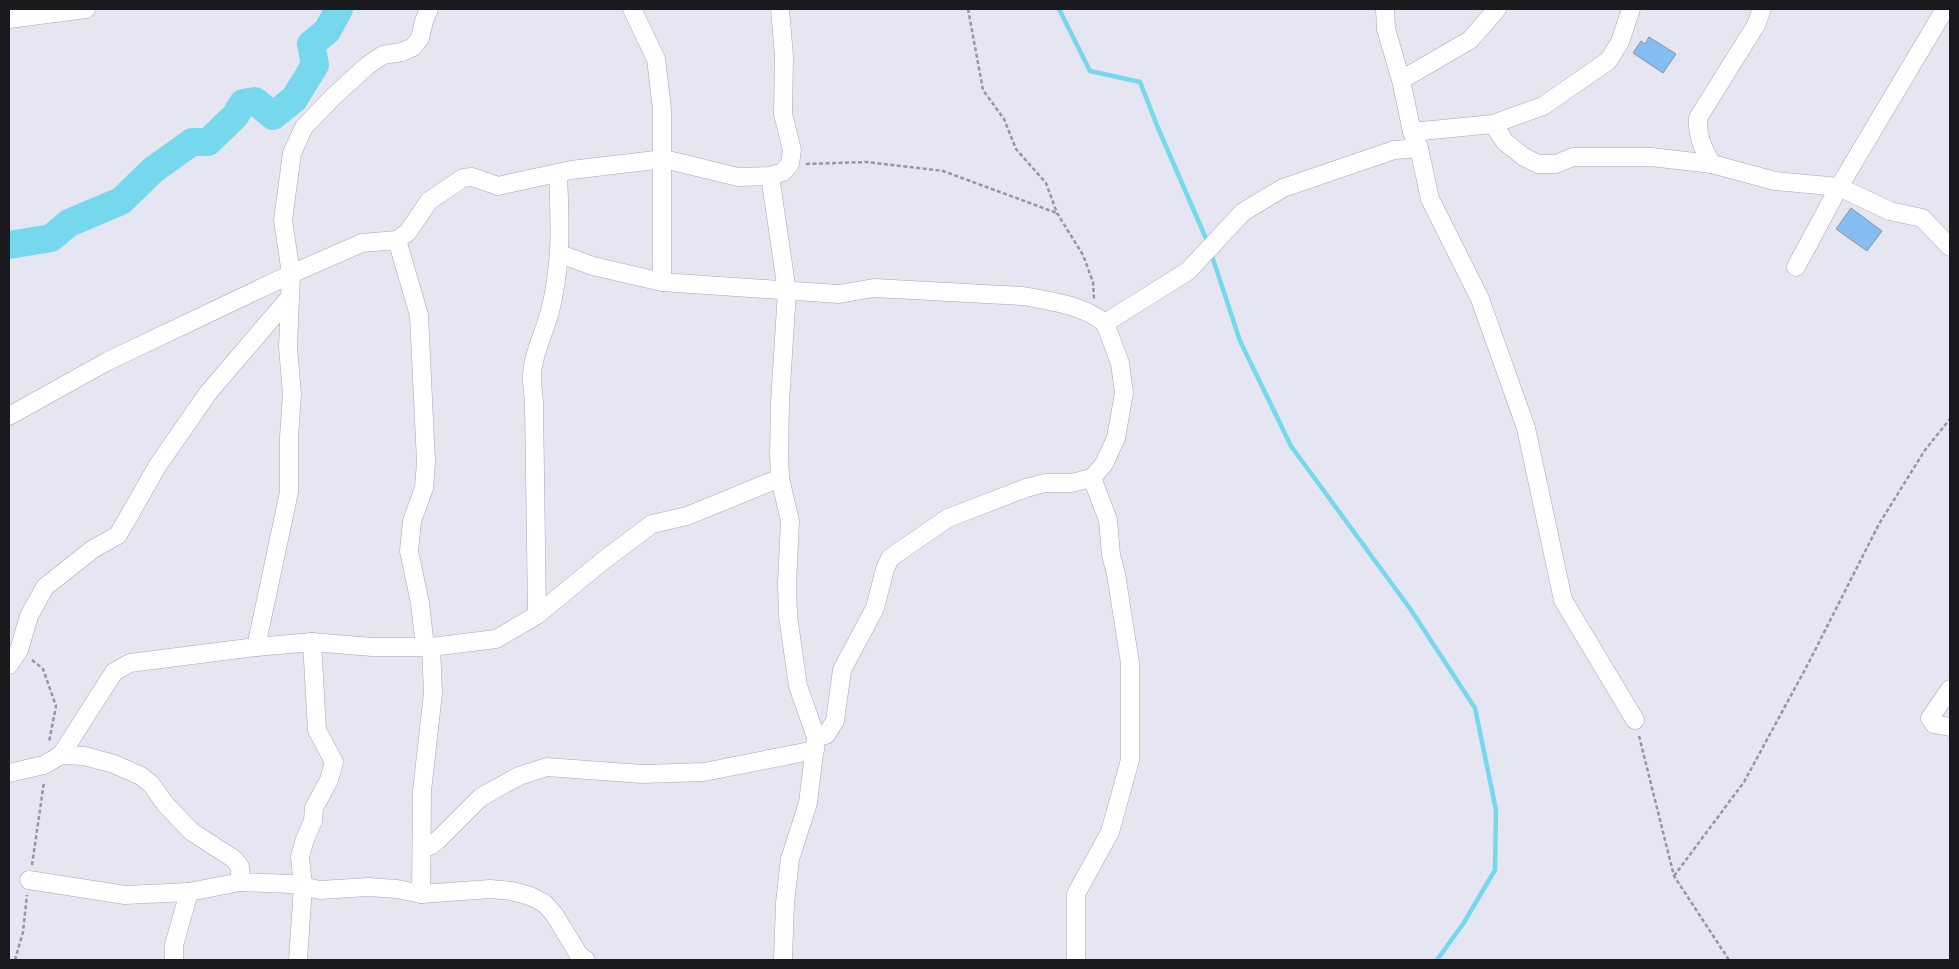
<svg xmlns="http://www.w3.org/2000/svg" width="1959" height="969" viewBox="0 0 1959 969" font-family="'Source Sans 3',sans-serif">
  <rect width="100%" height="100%" fill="#e5e6f2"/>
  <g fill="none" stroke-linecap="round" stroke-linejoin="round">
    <!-- stream -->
    <g stroke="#76d8ed" stroke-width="4.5">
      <polyline points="1059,9 1090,71 1140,82 1158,128 1208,243"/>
      <polyline points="1211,253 1240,341 1291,446 1411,610 1475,708 1496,810 1495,870 1463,924 1437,960"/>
    </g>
    <!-- river -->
    <polyline stroke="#76d8ed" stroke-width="28" points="9,245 51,238 69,223 121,201 153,170 192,142 208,142 235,116 243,103 255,101 273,116 294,99 315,65 311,44 327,31 339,9"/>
  </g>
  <!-- building -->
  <g fill="#84bdf2" stroke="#8c959d">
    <polygon points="1649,37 1676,54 1663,73 1633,53 1641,41 1645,44"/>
    <polygon points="1851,208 1882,231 1867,251 1836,229"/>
  </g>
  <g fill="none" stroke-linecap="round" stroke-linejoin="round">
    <defs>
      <g id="minor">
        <polyline points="632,9 656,59 662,109 662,282"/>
        <polyline points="1385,9 1386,29 1401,80 1412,132 1419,148 1430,199 1480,299 1526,428 1563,600 1635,720"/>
        <polyline points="9,19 86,9"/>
        <polyline points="1401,80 1470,40 1497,9"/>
        <polyline points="1493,124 1505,142 1524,157 1538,164 1556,164 1573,157 1651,157 1712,164 1775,181 1839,187 1890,211 1922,218 1950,247"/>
        <polyline points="1412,132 1493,124 1543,106 1608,61 1620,42 1631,9"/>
        <path d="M 1712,164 C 1703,149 1697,136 1698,118 L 1756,25 L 1762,9"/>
        <polyline points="770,176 787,291 780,402 779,455 780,478 790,521 787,583 788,616 798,686 816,737"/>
        <polyline points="397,240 419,315 426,462 424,488 412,521 409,551 420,603 425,647"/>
        <path d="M 560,254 L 593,266 L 662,282 L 839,294 L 874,288 L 1023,296 C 1051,301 1082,305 1105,323"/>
        <polyline points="1796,267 1839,187 1945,9"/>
        <polyline points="9,416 108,361 291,274 362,243 397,240 408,232 429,201 463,178 472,177 498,186 571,170 664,159 738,177 770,176 783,172 790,164 792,150 783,114 784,56 780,9"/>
        <path d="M 537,615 L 534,403 C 533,389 530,375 534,361 C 538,343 547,325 551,307 C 562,260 560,221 558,173"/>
        <polyline points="256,647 312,642 372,647 431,647 496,639 537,615 604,560 652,524 687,516 780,478"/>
        <polyline points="9,665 19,650 29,616 45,587 93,549 118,535 158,465 208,393 290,297"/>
        <polyline points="1950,689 1930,718 1934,724 1950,727"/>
        <polyline points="61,755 114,672 130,663 256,647 289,492 289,437 292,394 288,347 291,274 283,220 292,153 304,127 334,96 368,65 383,55 402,52 413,47 420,38 424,21 429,9"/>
        <polyline points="9,773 44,765 61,755 84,756 114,764 141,776 151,784 166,805 192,832 234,859 240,867 240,882 291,884 320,890 368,887 397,889 421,894 490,889 512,891 530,896 544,903 554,914 579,955 586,960"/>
        <polyline points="423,847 430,846 438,840 481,797 519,776 547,767 642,774 704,772 815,750"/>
        <polyline points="29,880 125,895 189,892"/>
        <polyline points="421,894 422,791 433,693 431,647"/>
        <polyline points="174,960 174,945 189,892 240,882"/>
        <polyline points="298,960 303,886 300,857 305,839 313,821 314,808 329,780 334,762 317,730 312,642"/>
        <polyline points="783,960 785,903 790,859 808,803 816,737 826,735 835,721 842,670 875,608 885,569 890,558 948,518 1026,488 1045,483 1071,483 1092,478 1104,464 1116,438 1124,393 1120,363 1105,323 1188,271 1243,212 1283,188 1394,150 1419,148"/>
        <polyline points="1076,960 1076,894 1110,832 1130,760 1130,663 1116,574 1111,555 1108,520 1092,478"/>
      </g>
    </defs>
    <!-- minor casing -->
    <use href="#minor" stroke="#a6a7b2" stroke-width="19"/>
    <!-- path -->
    <g stroke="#95969f" stroke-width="2.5" stroke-dasharray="4 2.5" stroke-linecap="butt">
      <polyline points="968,9 983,90 1004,119 1016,149 1046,183 1057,213 1083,255 1093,282 1094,299"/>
      <polyline points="806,164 866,162 943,171 1057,213"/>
      <polyline points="32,660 43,669 56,706 49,742"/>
      <polyline points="1639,736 1674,876 1729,960"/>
      <polyline points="32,865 44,782"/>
      <polyline points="1674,876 1744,782 1808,664 1879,524 1925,450 1950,419"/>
      <polyline points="15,960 23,932 27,895"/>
    </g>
    <!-- minor -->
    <use href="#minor" stroke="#fff" stroke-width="18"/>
  </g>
  <!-- border -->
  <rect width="1959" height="969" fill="none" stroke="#1a1a1e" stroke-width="20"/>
</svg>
